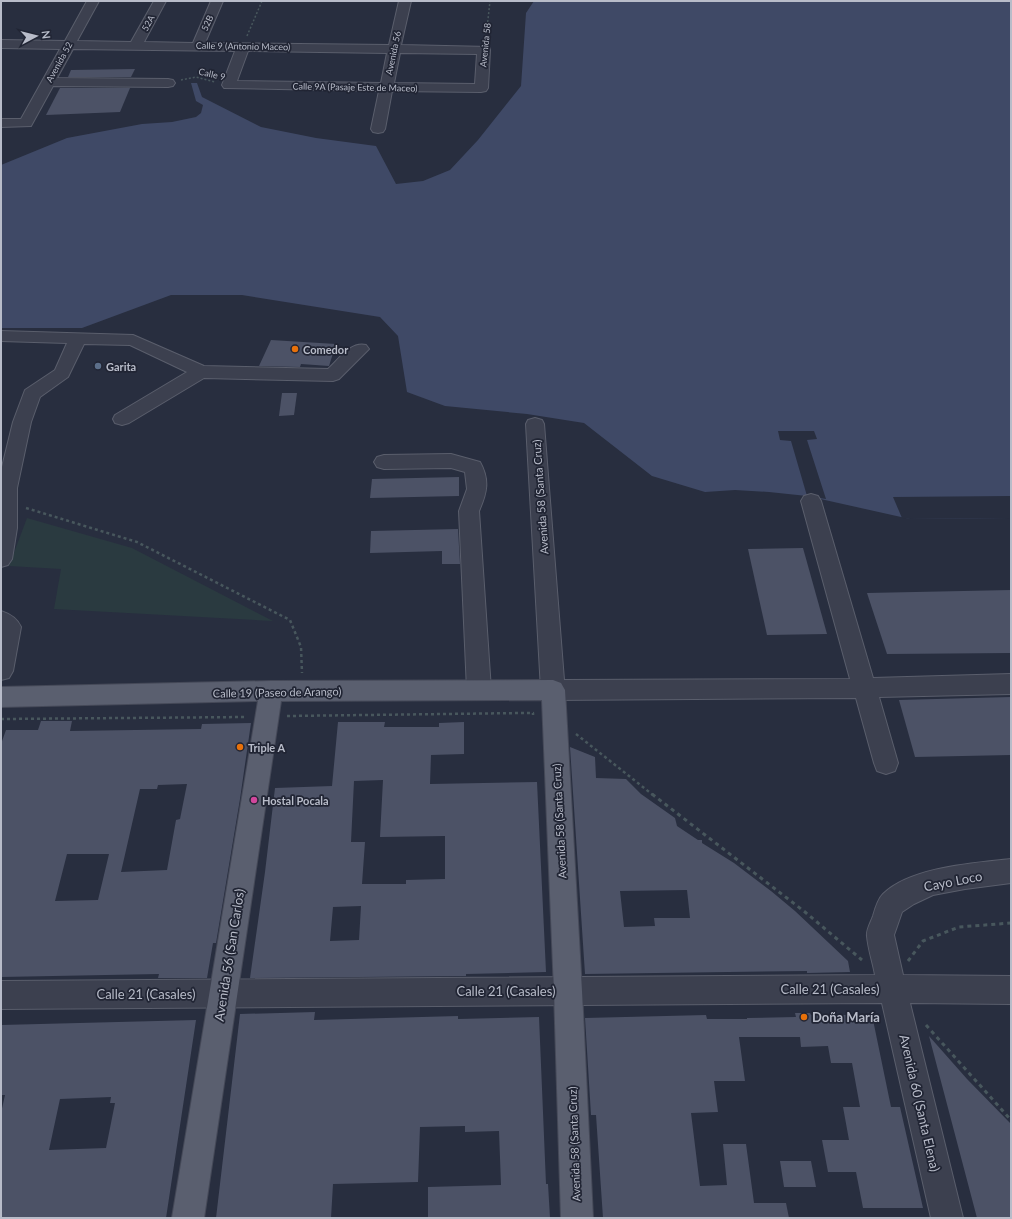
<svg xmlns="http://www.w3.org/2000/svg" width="1012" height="1219" viewBox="0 0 1012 1219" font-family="Lato,sans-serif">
  <rect width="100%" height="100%" fill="#282e3f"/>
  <!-- green -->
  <polygon fill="#2a3a40" points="27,518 132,548 273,621 54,609 61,569 9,566"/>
  <!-- water -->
  <polygon fill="#3f4966" points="534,1 1011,1 1011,518 910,519 807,496 769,492 735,490 705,492 652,476 584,423 527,414 445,406 407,392 398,336 380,317 242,295 171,295 82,328 1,328 1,165 67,138 142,124 172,122 196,117 201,113 203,105 196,101 191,83 197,83 202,97 261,127 316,138 376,146 396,184 423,181 450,170 478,140 521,86 526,13"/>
  <!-- pier -->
  <g fill="#282e3f">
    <polygon points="778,431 814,431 817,439 807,440 826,499 807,496 791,441 780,440"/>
    <polygon points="1011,496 1011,518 910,519 902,518 893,497"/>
  </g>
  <!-- building -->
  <g fill="#4c5266" fill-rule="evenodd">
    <polygon points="135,69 131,77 68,77 71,70"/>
    <polygon points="60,88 130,88 120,112 46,115"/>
    <polygon points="271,340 336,344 329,366 301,364 300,367 259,366"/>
    <polygon points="282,393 297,393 294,415 279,416"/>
    <polygon points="459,477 459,496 370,498 372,479"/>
    <polygon points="458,529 460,564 442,564 442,551 370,553 371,531"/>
    <polygon points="803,548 827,634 767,635 748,549"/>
    <polygon points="1011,590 1011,653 887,654 867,593"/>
    <polygon points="1011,697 1011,755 915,757 899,700"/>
    <path d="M 41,721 L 72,721 L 70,731 L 201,729 L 202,724 L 251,723 L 240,799 L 216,943 L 213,943 L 207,978 L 158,978 L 159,974 L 1,977 L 1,744 L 6,730 L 38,730 ZM 187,784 L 180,819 L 176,820 L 167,870 L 121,872 L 140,789 L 157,789 L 158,785 ZM 67,854 L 109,854 L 98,900 L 55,901 Z"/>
    <path d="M 338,722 L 385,722 L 384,727 L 439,727 L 439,723 L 464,722 L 464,754 L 431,755 L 430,784 L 537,782 L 546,972 L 466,974 L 466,976 L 250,978 L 265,872 L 275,788 L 332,786 ZM 383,780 L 380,837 L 445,836 L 445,879 L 406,880 L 406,884 L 362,884 L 365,842 L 351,842 L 354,781 ZM 361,906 L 359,940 L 330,941 L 333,907 Z"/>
    <path d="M 570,747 L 595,757 L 596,778 L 626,779 L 641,794 L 675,818 L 677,826 L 698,840 L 702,840 L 702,843 L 734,863 L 771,891 L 795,911 L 848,961 L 850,972 L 807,973 L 807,971 L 585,974 ZM 687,890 L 690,918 L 654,918 L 655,926 L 624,927 L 620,891 Z"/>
    <polygon points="315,1012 314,1020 458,1016 458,1019 539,1017 546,1184 548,1184 550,1218 428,1218 428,1187 501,1185 499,1131 465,1132 465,1126 420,1127 418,1182 333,1184 331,1218 216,1218 240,1014"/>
    <polygon points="795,1013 810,1013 811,1015 872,1015 891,1107 900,1107 923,1208 863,1208 856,1172 828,1172 822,1140 849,1140 843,1107 860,1107 852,1063 831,1063 828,1046 801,1047 800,1037 739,1037 745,1081 714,1081 718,1112 691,1113 700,1186 727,1185 723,1144 746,1144 754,1203 786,1203 789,1218 603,1218 596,1115 591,1115 585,1018 706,1015 707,1019 747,1019 747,1018 796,1017"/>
    <path d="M 196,1020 L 166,1218 L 1,1218 L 1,1113 L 5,1095 L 1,1095 L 1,1025 ZM 111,1097 L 110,1103 L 115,1103 L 106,1148 L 49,1150 L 60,1099 Z"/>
    <polygon points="929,1036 967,1079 1011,1124 1011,1218 977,1218"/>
    <polygon points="780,1161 811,1161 816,1187 784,1187"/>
  </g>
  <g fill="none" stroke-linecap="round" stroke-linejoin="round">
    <defs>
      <g id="minor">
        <path d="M 87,1 L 99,1 L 77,41 L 131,42 L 154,1 L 166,1 L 144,42 L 193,43 L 211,1 L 223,1 L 205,43 L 389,45 L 399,1 L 411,1 L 401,45 L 489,47 L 490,50 L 488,88 L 486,91 L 481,92 L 392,91 L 385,129 L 383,132 L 378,133 L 373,132 L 371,129 L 379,91 L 224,88 L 222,85 L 235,51 L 73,49 L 57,78 L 168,79 L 173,80 L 175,83 L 173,86 L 168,87 L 53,86 L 31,126 L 1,127 L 1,119 L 21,119 L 60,49 L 1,48 L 1,40 L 65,41 ZM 248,51 L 387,53 L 381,83 L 237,81 ZM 400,53 L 477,54 L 475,84 L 394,83 Z"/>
        <path d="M 1,331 L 133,335 L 204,366 L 328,369 C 339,359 351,341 366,345 L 369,349 L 339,379 L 333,381 L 204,378 L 129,423 L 122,425 L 115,423 L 113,419 L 115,415 L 187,372 L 130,345 L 84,344 L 68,377 L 40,397 L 31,422 L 17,488 L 17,528 L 12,559 L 8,565 L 1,567 L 1,471 L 13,422 L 25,390 L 55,370 L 67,343 L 1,341 Z"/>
        <polygon points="535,418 542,420 544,424 564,680 850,679 801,501 804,496 811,494 818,496 821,501 873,678 1011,674 1011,694 879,697 898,763 895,771 886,774 877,771 874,763 856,698 553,700 545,697 541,690 526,424 528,420"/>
        <path d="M 451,454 L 480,462 C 490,480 487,493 479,511 L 491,690 L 487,697 L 479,700 L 471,697 L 467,690 L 459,511 L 467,489 L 465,472 L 451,468 L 384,469 L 377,467 L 374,462 L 377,457 L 384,455 Z"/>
        <path d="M 1,611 C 10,614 17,618 21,627 L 13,671 L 9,678 L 1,680 Z"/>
        <path d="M 1011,859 L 1011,883 L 965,889 L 933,895 L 914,904 L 902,912 L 894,935 L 903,975 L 1011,976 L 1011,1004 L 910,1003 L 963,1218 L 931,1218 L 882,1003 L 1,1009 L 1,981 L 875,975 C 873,963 868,949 867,936 C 866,930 871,922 873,916 C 875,909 878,899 883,894 C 910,867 975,863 1011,859 Z"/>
      </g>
      <polygon id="major" points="553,680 561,683 565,690 582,991 593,1218 561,1218 554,991 542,700 281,701 204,1218 172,1218 258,701 1,707 1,687 271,681"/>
    </defs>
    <!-- minor casing -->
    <use href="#minor" stroke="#5a5e6c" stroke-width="2"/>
    <!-- major casing -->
    <use href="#major" stroke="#454958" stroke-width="2"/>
    <!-- path-far2 -->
    <g stroke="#48575d" stroke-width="1.5" stroke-dasharray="2 2" stroke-linecap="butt">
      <polyline points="247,36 262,1"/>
      <polyline points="486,38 490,1"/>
      <polyline points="181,80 196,77 215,82"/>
    </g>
    <!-- path-far1 -->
    <g stroke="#48575d" stroke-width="2.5" stroke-dasharray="3 3" stroke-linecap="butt">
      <polyline points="26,508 137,542 290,620 301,647 302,673"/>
      <polyline points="287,716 523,713 533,713 533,715"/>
      <polyline points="1,719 246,717"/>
      <polyline points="576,734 653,795"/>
    </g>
    <!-- path -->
    <g stroke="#48575d" stroke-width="3" stroke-dasharray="4 4" stroke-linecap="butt">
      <polyline points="652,794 805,912 862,960"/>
      <polyline points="908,961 923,941 959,927 1011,923"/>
      <polyline points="926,1025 1011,1120"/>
    </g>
    <!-- minor -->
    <use href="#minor" fill="#3c404f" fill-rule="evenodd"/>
    <!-- major -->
    <use href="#major" fill="#5a5f6f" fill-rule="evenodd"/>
  </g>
  <!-- markers -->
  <g fill="#e8710a" stroke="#212534" stroke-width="1.5">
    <circle cx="295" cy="349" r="4"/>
    <circle cx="240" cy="747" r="4"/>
    <circle cx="804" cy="1017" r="4"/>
  </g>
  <circle fill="#5c6f8a" stroke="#212534" stroke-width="1.5" cx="98" cy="366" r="4"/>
  <circle fill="#d1479c" stroke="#212534" stroke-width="1.5" cx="254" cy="800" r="4"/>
  <g text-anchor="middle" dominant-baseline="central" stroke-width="3.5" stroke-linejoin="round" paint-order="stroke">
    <!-- far-street labels -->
    <g font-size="9" fill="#b8bcc9" stroke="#212534">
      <text transform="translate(148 23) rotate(-61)">52A</text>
      <text transform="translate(207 23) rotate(-66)">52B</text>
      <text transform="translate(485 45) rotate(-84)">Avenida 58</text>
      <text transform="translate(243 46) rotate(1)">Calle 9 (Antonio Maceo)</text>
      <text transform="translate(393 53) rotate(-78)">Avenida 56</text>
      <text transform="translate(59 62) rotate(-61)">Avenida 52</text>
      <text transform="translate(212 74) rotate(12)">Calle 9</text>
      <text transform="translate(355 87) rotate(1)">Calle 9A (Pasaje Este de Maceo)</text>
    </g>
    <!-- poi labels -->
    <g font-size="11" font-weight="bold" fill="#b8bcc9" stroke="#212534" text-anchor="start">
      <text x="303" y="349">Comedor</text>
      <text x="106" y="366">Garita</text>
      <text x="248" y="747">Triple A</text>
      <text x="262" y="800">Hostal Pocala</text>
    </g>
    <!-- street labels -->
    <g font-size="11" fill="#b8bcc9" stroke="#212534">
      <text transform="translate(540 497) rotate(-94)">Avenida 58 (Santa Cruz)</text>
      <text transform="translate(277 692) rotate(-1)">Calle 19 (Paseo de Arango)</text>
      <text transform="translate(559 821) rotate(-93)">Avenida 58 (Santa Cruz)</text>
      <text transform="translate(574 1144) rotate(-92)">Avenida 58 (Santa Cruz)</text>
    </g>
    <!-- near-street labels -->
    <g font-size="13" fill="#b8bcc9" stroke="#212534">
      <text transform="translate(953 881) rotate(-11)">Cayo Loco</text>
      <text transform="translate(229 955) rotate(-81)">Avenida 56 (San Carlos)</text>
      <text x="830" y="989">Calle 21 (Casales)</text>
      <text x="506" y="991">Calle 21 (Casales)</text>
      <text x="146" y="994">Calle 21 (Casales)</text>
      <text transform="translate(920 1103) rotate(77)">Avenida 60 (Santa Elena)</text>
    </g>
    <!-- near-poi labels -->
    <g font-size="13" font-weight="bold" fill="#b8bcc9" stroke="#212534" text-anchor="start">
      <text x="812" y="1017">Doña María</text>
    </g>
  </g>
  <!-- border -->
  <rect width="1012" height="1219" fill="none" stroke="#b8bcc9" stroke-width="4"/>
  <!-- north arrow -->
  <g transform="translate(36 36) rotate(83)" stroke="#212534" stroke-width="3" paint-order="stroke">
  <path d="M0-3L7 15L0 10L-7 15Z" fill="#b8bcc9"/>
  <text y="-6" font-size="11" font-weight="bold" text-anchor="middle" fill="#b8bcc9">N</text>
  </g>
</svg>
